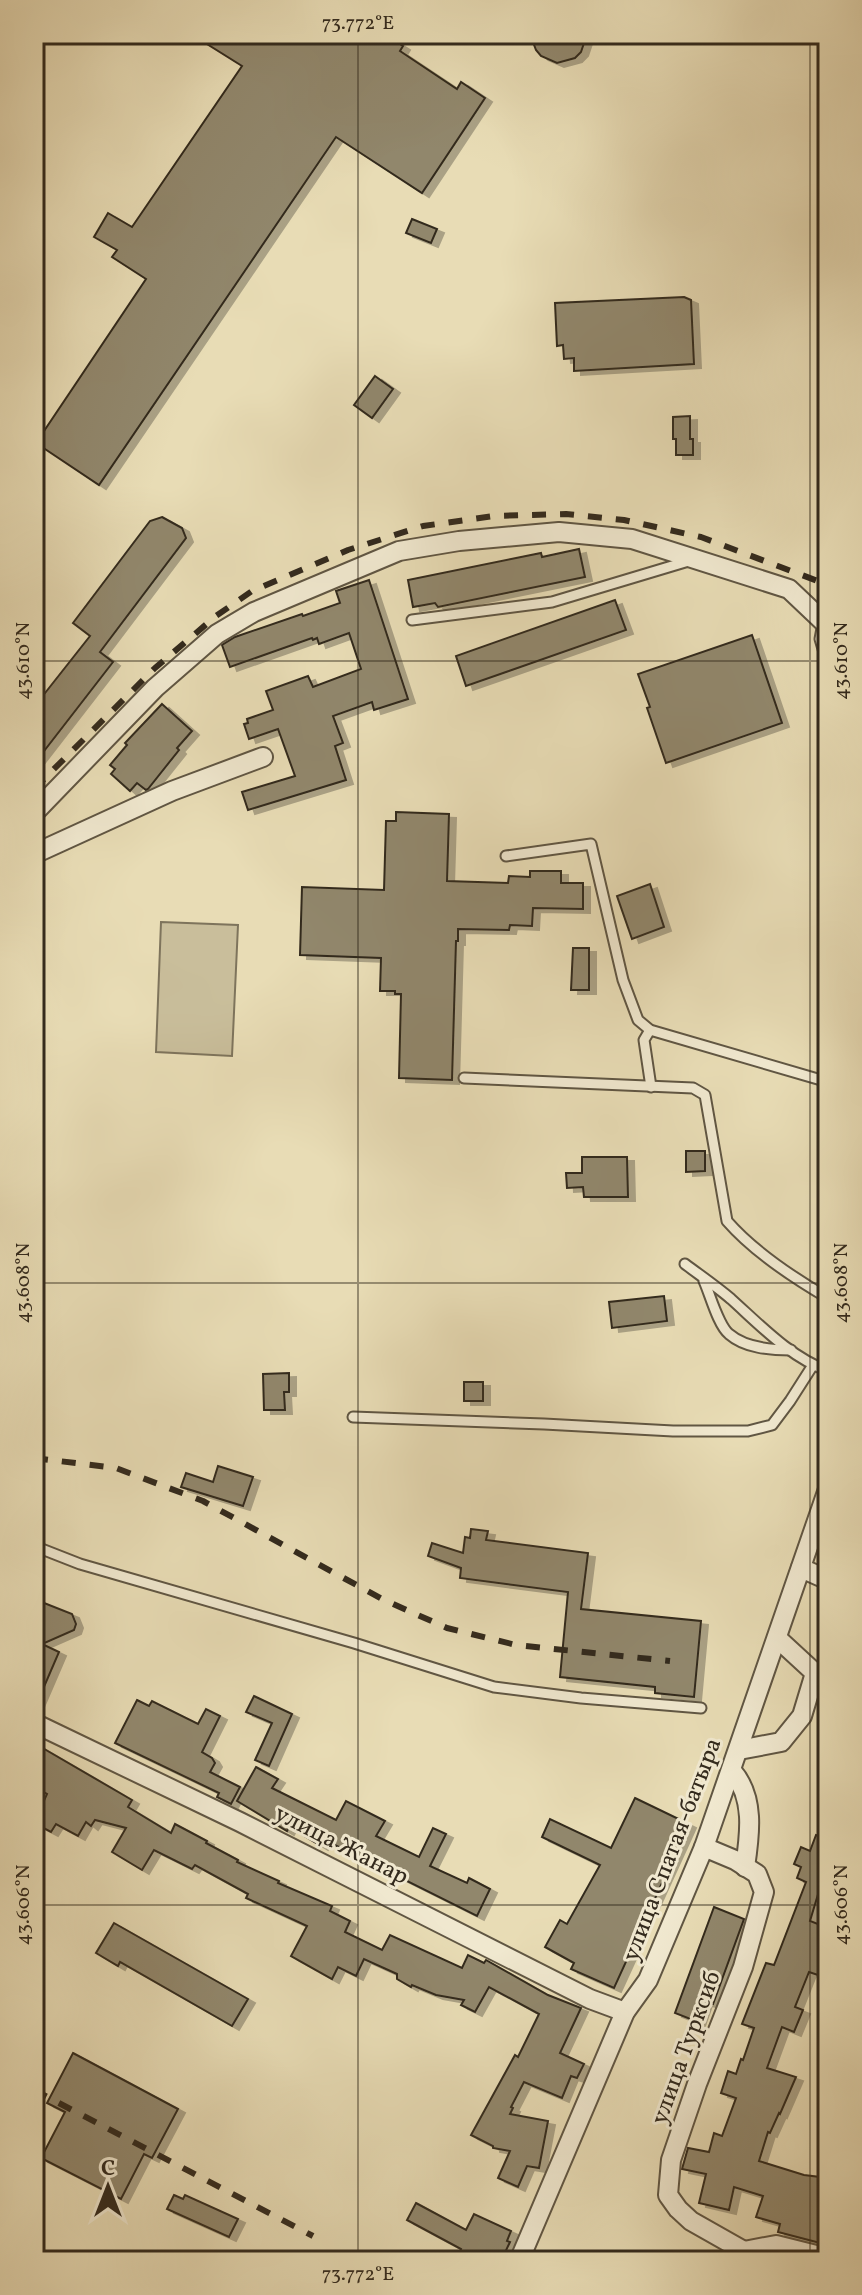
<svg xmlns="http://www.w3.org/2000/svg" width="862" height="2295" viewBox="0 0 862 2295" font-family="Vollkorn,serif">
  <defs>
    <filter id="shadow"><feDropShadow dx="7" dy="4" stdDeviation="0" flood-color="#0004"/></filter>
  </defs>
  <rect width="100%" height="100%" fill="#e8dcb5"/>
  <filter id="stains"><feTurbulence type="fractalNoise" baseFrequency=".0025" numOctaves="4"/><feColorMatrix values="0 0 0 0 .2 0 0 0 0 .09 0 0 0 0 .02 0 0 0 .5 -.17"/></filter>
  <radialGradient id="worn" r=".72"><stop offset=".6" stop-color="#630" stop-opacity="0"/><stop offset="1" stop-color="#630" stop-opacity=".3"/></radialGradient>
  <!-- green -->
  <polygon fill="#c9be9b" stroke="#7e745c" stroke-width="2" points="161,922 238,925 232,1056 156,1052"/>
  <!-- building -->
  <g fill="#91876c" stroke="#332a1d" stroke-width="2" filter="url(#shadow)">
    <polygon points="191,34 384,34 403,46 400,51 457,89 461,82 485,98 422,193 336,137 99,485 36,443 146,279 112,257 117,250 94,237 108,213 132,227 242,66"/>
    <polygon points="530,34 587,34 581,52 575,58 557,63 541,56 536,50"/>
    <polygon points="412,219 437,229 431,243 406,233"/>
    <polygon points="684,297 691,300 694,364 574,371 574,358 564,359 563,345 557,346 555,303"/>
    <polygon points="375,376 393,389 372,418 354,405"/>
    <polygon points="690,416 690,439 693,439 693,455 676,455 676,439 673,439 673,417"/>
    <polygon points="162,517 182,528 186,538 100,652 113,662 34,764 34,707 90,636 73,623 150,521"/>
    <polygon points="579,549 585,577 438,607 435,603 413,607 408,580 541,553 542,557"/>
    <polygon points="369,580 408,699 374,710 372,702 333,716 343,743 335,746 346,780 248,810 242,792 295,776 278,729 249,739 244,724 248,723 247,719 273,710 266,691 308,676 313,687 361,669 349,633 319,644 317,638 313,640 312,638 230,667 222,645 235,637 302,614 303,616 340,603 336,591"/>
    <polygon points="615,600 626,630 466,686 456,656"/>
    <polygon points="752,635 782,723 666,763 647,708 650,707 638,674"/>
    <polygon points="162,704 192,731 177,748 179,750 148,789 146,790 137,783 130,791 111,774 115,769 110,765 127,745 125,743"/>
    <polygon points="396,812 449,814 447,881 508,883 509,876 530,877 530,871 561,871 561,883 583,883 583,909 533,908 532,926 510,925 509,930 458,929 458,941 456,941 452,1080 399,1078 401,994 395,994 395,991 380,991 381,958 300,955 302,887 384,890 386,821 396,821"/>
    <polygon points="650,884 664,927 632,939 617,896"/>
    <polygon points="573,948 589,948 589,990 571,990"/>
    <polygon points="686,1151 705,1151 705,1171 686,1172"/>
    <polygon points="582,1157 627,1157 628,1197 584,1197 583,1187 567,1188 566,1173 582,1173"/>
    <polygon points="664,1296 667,1321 612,1328 609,1302"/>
    <polygon points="289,1373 289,1392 284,1392 285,1410 264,1410 263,1374"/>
    <rect x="464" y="1382" width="19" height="19"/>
    <polygon points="218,1466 253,1477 243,1506 181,1487 186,1473 213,1482"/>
    <polygon points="471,1529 488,1531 486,1540 588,1553 581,1609 701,1621 694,1697 655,1693 655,1687 560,1677 568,1592 460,1578 461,1568 428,1556 432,1543 463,1553 465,1537 470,1538"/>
    <polygon points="34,1599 72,1614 76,1624 74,1630 42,1644 59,1652 34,1710"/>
    <polygon points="254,1696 292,1714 269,1766 255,1760 272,1723 246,1712"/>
    <polygon points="137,1700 149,1706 152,1701 198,1724 206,1709 220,1716 202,1752 212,1758 215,1763 210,1772 240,1787 231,1804 217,1797 219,1793 115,1743"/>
    <polygon points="34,1743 132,1800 128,1807 171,1833 175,1824 207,1841 206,1843 238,1860 237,1862 279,1881 278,1883 332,1906 330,1911 350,1921 345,1932 382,1950 390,1935 462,1968 468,1955 484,1963 486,1960 548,1995 581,2008 560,2053 584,2064 577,2078 571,2076 562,2098 524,2082 511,2107 513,2108 510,2114 548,2121 539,2168 527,2166 518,2187 498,2178 510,2151 493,2148 493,2146 471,2135 515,2055 518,2057 539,2014 489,1987 475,2012 461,2005 464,2000 436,1995 412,1985 411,1987 397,1979 397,1974 364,1959 356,1976 338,1967 332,1979 291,1956 307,1926 246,1898 248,1894 195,1865 192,1869 154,1850 142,1870 112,1852 126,1828 95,1820 91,1826 86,1822 78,1836 56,1824 51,1832 34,1823 47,1794 34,1787"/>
    <polygon points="256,1767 278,1779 272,1788 336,1820 346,1801 385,1821 376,1836 419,1857 433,1828 446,1834 430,1866 467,1883 469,1878 490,1889 477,1916 325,1840 321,1846 289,1827 287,1831 237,1801"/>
    <polygon points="635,1798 689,1824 614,1988 571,1969 574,1963 545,1947 560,1920 567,1924 600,1865 542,1837 550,1819 611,1848"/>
    <polygon points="816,1835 828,1840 828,1895 819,1891 810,1921 828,1928 828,1965 824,1977 809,1972 795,2007 803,2010 794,2032 782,2027 767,2068 796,2077 780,2114 779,2113 770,2133 768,2132 759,2161 804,2175 828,2178 828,2232 824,2244 778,2232 780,2224 756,2217 763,2196 734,2187 729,2210 699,2203 706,2174 682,2169 688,2148 709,2152 714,2133 722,2136 736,2098 721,2093 728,2071 736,2074 741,2059 743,2060 754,2028 742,2024 766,1963 774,1965 806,1882 797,1878 801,1867 794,1864 801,1847 810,1851"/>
    <polygon points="714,1907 744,1919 713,2004 705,2002 698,2022 675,2013"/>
    <polygon points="114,1923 248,1999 232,2026 120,1962 118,1966 96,1953"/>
    <polygon points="73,2053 178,2109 152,2158 144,2154 121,2199 41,2158 65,2112 47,2103"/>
    <polygon points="174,2195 183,2199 185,2195 238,2219 229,2237 167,2209"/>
    <polygon points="416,2203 466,2230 474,2214 511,2231 507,2241 510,2242 501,2261 456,2261 461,2249 407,2220"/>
  </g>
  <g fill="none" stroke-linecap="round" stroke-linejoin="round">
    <defs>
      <g id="service">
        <polyline points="412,620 552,602 692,560"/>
        <polyline points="823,623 820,639 828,666"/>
        <polyline points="506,856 591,844 623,980 638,1020 650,1030 828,1082"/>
        <polyline points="650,1030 644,1040 651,1087"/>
        <path d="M 464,1078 L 693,1088 L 705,1095 L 727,1221 C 754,1252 792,1277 828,1298"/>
        <path d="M 685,1264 C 701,1276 717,1287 731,1299 C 761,1326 790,1357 828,1371"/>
        <path d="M 704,1281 C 710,1294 718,1325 729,1334 C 745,1348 770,1350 791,1350"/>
        <polyline points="353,1417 544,1424 673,1431 748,1431 772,1425 790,1401 813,1365"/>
        <polyline points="34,1546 80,1564 354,1643 494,1687 581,1698 701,1708"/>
      </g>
      <g id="minor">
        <polyline points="34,813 155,688 217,634 254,612 399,551 459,541 559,532 632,539 789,589 828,626"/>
        <polyline points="34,854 172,791 263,757"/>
        <polyline points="801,1568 828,1580"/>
        <polyline points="34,1723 240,1822 590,1999 625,2012"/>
        <polyline points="739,1750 781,1742 802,1716 815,1673 777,1638"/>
        <path d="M 732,1771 C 755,1797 750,1834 745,1867"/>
        <polyline points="704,1847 735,1860 757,1874 764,1892 743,1967 697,2084 671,2160 668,2195 678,2209 691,2221 744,2251"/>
        <polyline points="744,2251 776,2245 828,2258"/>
        <polyline points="519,2261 625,2012 648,1980 704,1847 828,1489"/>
      </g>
    </defs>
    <!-- service casing -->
    <use href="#service" stroke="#605643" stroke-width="13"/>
    <!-- minor casing -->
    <use href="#minor" stroke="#605643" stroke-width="22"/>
    <!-- service -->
    <use href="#service" stroke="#f0e8cf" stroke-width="9"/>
    <!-- minor -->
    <use href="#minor" stroke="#f0e8cf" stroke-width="18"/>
    <!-- rail -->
    <g stroke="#332a1d" stroke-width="6" stroke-dasharray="14 14" stroke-linecap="butt">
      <polyline points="34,789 155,668 216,616 252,591 348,550 423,526 494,516 566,514 624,520 701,537 823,583"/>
      <polyline points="34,1458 116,1468 203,1501 382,1599 447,1628 516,1645 670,1661"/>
      <polyline points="34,2090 313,2236"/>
    </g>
  </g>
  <!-- ticks -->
  <path fill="none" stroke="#332a1d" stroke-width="2" stroke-opacity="0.45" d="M 358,34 L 358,2261M 810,34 L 810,2261M 34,40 L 828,40M 34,661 L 828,661M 34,1283 L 828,1283M 34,1905 L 828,1905"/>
  <g text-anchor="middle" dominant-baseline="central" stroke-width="6" stroke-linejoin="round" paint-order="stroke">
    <!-- street labels -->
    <g font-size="24" fill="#332a1d" stroke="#f0e8cf">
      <text transform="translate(341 1846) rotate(27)">улица Жанар</text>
      <text transform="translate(673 1850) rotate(-69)">улица Спатая-батыра</text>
      <text transform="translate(687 2048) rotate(-70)">улица Турксиб</text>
    </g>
  </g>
  <!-- margin -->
  <rect width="862" height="2295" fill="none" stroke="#e8dcb5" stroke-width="88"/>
  <!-- north arrow -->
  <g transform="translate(108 2187)" stroke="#f0e8cf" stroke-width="6" paint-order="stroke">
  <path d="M0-6L14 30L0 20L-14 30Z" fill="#332a1d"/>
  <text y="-12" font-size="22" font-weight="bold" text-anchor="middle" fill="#332a1d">С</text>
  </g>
  <rect x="44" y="44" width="774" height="2207" fill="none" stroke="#332a1d" stroke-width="3"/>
  <g font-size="20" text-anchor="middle" fill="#332a1d">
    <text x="358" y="29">73.772°E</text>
    <text transform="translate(22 661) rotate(-90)" y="7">43.610°N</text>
    <text transform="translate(840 661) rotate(-90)" y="7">43.610°N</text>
    <text transform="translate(22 1283) rotate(-90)" y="7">43.608°N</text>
    <text transform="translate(840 1283) rotate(-90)" y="7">43.608°N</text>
    <text transform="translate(22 1905) rotate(-90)" y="7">43.606°N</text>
    <text transform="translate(840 1905) rotate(-90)" y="7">43.606°N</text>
    <text x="358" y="2280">73.772°E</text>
  </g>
  <rect width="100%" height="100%" filter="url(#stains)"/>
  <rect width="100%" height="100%" fill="url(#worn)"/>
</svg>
